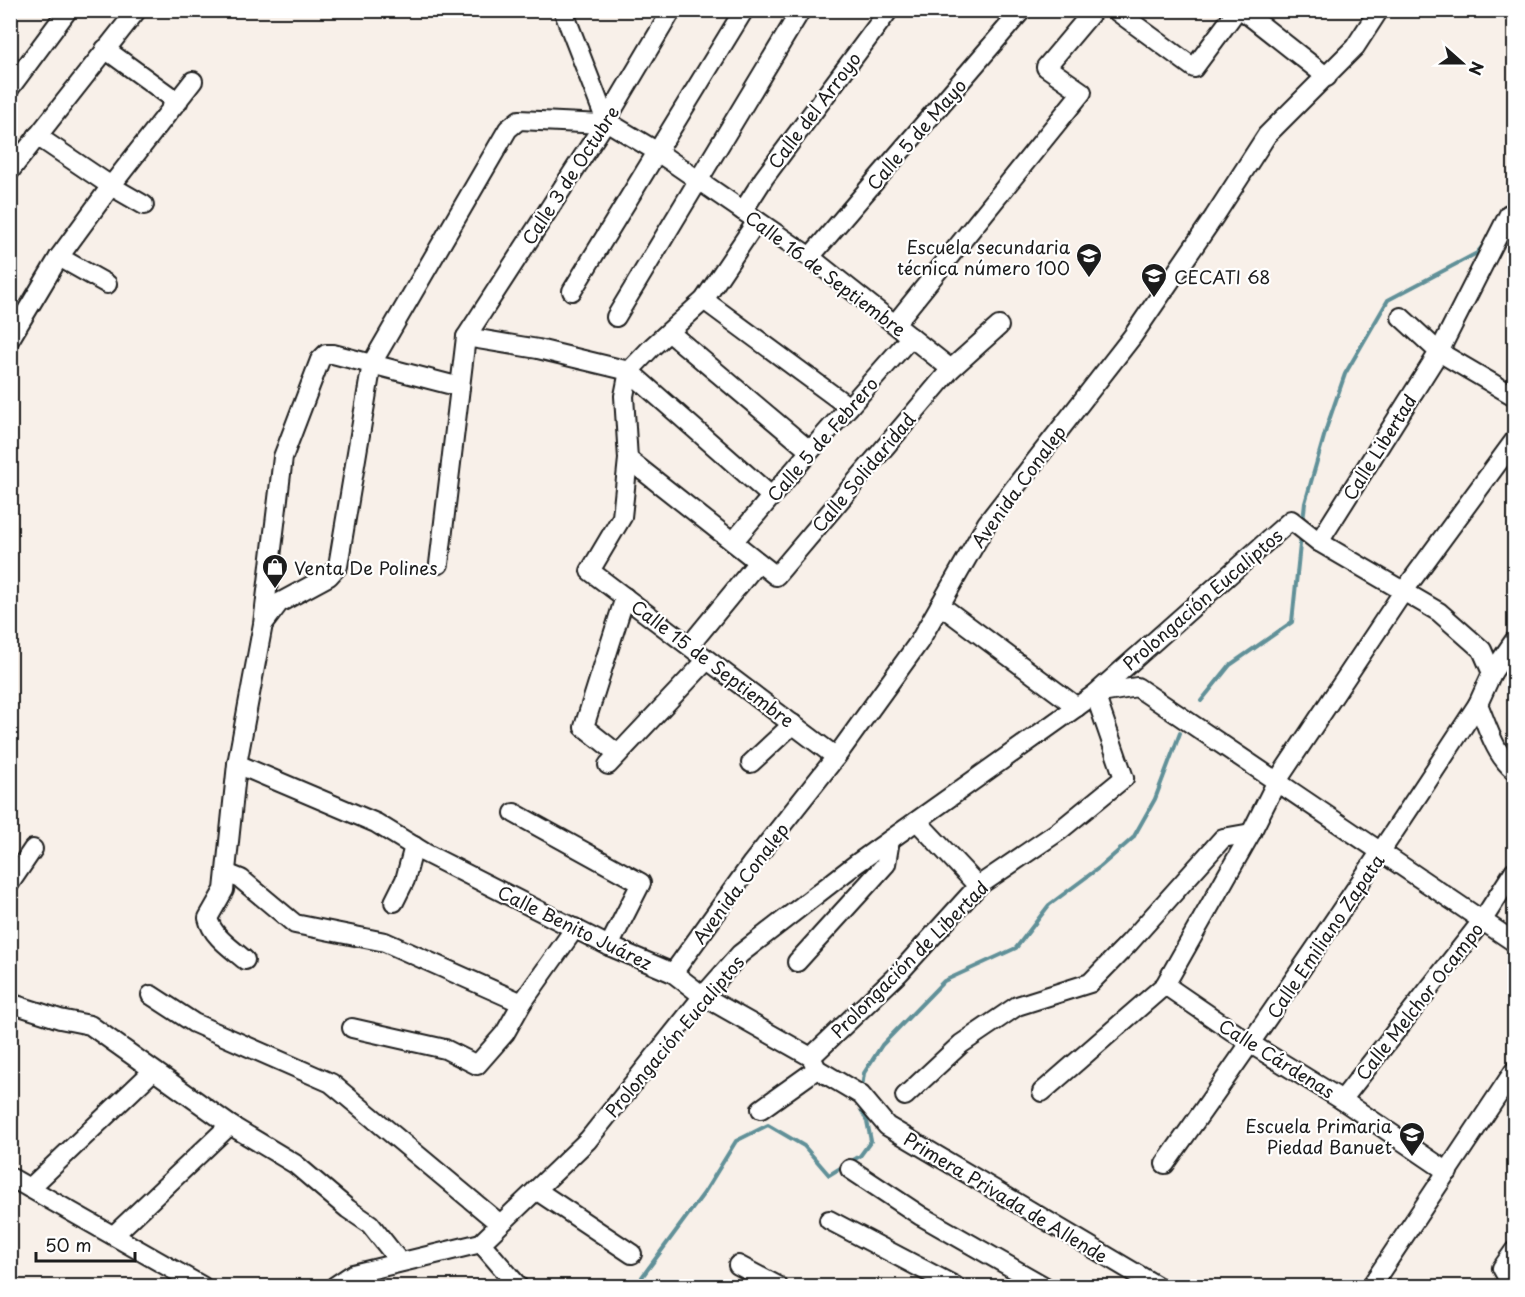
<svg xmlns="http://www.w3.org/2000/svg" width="1525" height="1297" viewBox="0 0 1525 1297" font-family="'Playpen Sans',sans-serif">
  <rect width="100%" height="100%" fill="#f8f0e9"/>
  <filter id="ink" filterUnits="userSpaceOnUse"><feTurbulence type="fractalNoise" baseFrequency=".0167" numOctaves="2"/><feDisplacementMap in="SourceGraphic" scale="12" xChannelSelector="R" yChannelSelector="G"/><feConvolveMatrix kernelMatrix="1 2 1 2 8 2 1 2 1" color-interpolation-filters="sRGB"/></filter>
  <g filter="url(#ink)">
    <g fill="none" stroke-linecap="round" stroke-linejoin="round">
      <!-- stream -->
      <g stroke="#609098" stroke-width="4">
        <polyline points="1303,521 1305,503 1327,426 1345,374 1388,300 1477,253 1485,243"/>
        <polyline points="1201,701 1230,665 1292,622 1301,535"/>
        <polyline points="862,1088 864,1073 882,1045 944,981 1016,948 1049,905 1100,867 1133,838 1155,799 1180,733"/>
        <polyline points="641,1286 642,1277 704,1193 736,1141 768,1125 804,1146 829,1175 860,1156 871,1141 867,1121 859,1105"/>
      </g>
      <defs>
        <g id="minor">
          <polyline points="563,10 606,121 656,151 810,257 951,369"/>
          <polyline points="1115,10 1194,68 1237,10"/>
          <polyline points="1242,10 1327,77"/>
          <polyline points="105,49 178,102"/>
          <polyline points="10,88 68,10"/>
          <polyline points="37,136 111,186 144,205"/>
          <polyline points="10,171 137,10"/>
          <polyline points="743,211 764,178 889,10"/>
          <polyline points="757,221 704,300 652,347 629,371 624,396 628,459 622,517 590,571 836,757"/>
          <polyline points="59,257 107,284"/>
          <polyline points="810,257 1022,10"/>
          <polyline points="572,291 744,10"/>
          <polyline points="704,300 849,407"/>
          <polyline points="616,317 801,10"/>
          <polyline points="1401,317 1439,352 1514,396"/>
          <polyline points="895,324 1082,92 1046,67 1094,10"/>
          <polyline points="669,332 810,451"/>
          <polyline points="466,337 538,349 629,371 771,496"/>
          <polyline points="10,339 59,257 111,186 193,81"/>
          <polyline points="628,459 776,576 951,369 999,326"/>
          <polyline points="733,542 810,451 911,337"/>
          <polyline points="1319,542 1439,352 1509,214"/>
          <polyline points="439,564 466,337 606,121 672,10"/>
          <polyline points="940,605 1077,707"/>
          <polyline points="264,623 279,603 329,576 338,566 372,363 508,129 519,120 603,124"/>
          <polyline points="690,645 758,562"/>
          <polyline points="1492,673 1514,641"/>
          <polyline points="618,754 584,727 625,597"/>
          <polyline points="751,763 793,724"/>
          <polyline points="237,764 376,823 425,853 609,946 673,973 703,996 811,1057 817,1069 861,1095 887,1126 1157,1286"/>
          <polyline points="608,765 707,660"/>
          <polyline points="514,813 641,883 609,946"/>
          <polyline points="917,821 978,886"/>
          <polyline points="226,873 241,879 295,924 385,942 522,1003"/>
          <polyline points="10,883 33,849"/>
          <polyline points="394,902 405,880 414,846"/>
          <path d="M 245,960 C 231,948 212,936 208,918 L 224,890 L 237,764 L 263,624 L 283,457 L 320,360 L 326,354 L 333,354 L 460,387"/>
          <polyline points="797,962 886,864 890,840"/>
          <polyline points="673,973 752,863 836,757 919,642 987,523 1132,337 1214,217 1267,135 1355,47 1379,10"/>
          <polyline points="1165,985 1251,1044 1342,1100 1448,1172"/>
          <polyline points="151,995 194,1023 331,1083 500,1224"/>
          <polyline points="10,1003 60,1019 90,1025 230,1125 295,1164 348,1209 370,1224 400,1262"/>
          <polyline points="352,1028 445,1049 477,1065 505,1033 522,1003 575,928"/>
          <path d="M 811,1057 L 899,973 L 978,886 L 1059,831 L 1124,778 L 1095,694 L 1291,520 L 1319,542 L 1439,612 L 1482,650 L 1492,673 L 1478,704 C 1487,725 1495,755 1514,770"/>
          <polyline points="1042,1092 1165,985 1251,833 1277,781 1403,592 1514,441"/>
          <polyline points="905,1096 961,1044 1017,1006 1090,983 1129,943 1223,838 1251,833"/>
          <polyline points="1342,1100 1482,921 1514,871"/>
          <polyline points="761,1109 817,1069"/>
          <path d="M 1165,1164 C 1273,1013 1377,859 1478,704"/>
          <polyline points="850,1169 921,1216 1044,1286"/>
          <polyline points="10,1177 202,1286"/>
          <polyline points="30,1188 153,1071"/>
          <polyline points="536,1190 632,1254"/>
          <polyline points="829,1220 955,1286"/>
          <polyline points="114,1235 230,1125"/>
          <polyline points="481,1243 518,1286"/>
          <polyline points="738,1265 778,1286"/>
          <polyline points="1373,1283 1514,1071"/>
          <polyline points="335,1286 353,1274 481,1243 588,1140 703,996 740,954 856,864 1095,694 1137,687 1514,942"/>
          <polyline points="1512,1286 1502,1268 1514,1251"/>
        </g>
      </defs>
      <!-- minor casing -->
      <use href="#minor" stroke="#1c1c1c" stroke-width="22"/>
      <!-- minor -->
      <use href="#minor" stroke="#fff" stroke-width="18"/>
    </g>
  </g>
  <!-- icons -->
  <defs>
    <symbol id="school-pin" viewBox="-11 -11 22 30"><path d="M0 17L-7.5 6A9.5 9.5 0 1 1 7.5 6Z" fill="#1c1c1c" stroke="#fff"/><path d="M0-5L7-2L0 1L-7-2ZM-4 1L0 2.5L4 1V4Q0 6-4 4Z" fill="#fff"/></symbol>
    <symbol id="shop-pin" viewBox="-11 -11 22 30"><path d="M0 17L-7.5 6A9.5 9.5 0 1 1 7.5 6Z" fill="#1c1c1c" stroke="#fff"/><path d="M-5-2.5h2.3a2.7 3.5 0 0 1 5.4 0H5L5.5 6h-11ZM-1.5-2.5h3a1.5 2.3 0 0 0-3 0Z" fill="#fff"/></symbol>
  </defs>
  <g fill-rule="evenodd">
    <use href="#school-pin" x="1074" y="241" width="30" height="40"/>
    <use href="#school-pin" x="1139" y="261" width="30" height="40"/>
    <use href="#shop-pin" x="260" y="552" width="30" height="40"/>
    <use href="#school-pin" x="1397" y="1120" width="30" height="40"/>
  </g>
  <g text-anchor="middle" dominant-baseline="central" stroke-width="4.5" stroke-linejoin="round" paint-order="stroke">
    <!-- street labels -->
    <g font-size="18" fill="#1c1c1c" stroke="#fff">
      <text transform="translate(814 110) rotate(-53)">Calle del Arroyo</text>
      <text transform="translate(916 134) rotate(-49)">Calle 5 de Mayo</text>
      <text transform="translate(570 175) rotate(-57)">Calle 3 de Octubre</text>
      <text transform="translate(826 273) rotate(37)">Calle 16 de Septiembre</text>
      <text transform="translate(822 439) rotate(-49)">Calle 5 de Febrero</text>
      <text transform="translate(1379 447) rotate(-58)">Calle Libertad</text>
      <text transform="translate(863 472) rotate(-50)">Calle Solidaridad</text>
      <text transform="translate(1018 486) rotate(-54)">Avenida Conalep</text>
      <text transform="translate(1202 599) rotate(-41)">Prolongación Eucaliptos</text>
      <text transform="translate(713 663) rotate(37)">Calle 15 de Septiembre</text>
      <text transform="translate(740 883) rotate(-53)">Avenida Conalep</text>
      <text transform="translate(575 927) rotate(26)">Calle Benito Juárez</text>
      <text transform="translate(1325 936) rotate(-56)">Calle Emiliano Zapata</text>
      <text transform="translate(909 959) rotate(-45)">Prolongación de Libertad</text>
      <text transform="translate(1419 1001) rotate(-52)">Calle Melchor Ocampo</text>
      <text transform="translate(674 1036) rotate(-50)">Prolongación Eucaliptos</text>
      <text transform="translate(1277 1058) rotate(32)">Calle Cárdenas</text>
      <text transform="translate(1006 1197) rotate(31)">Primera Privada de Allende</text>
    </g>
    <!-- poi labels -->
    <g font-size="18" fill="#1c1c1c" stroke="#fff" text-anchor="end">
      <text x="1070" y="246">Escuela secundaria<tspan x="1070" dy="21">técnica número 100</tspan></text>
      <text x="1174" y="276" text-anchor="start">CECATI 68</text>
      <text x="294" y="567" text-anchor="start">Venta De Polines</text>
      <text x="1392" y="1125">Escuela Primaria<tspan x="1392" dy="21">Piedad Banuet</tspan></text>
    </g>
  </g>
  <!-- margin -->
  <rect width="1525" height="1297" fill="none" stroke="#fff" stroke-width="36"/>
  <rect x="18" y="18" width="1489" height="1261" fill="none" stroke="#1c1c1c" stroke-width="2" filter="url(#ink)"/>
  <!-- north arrow -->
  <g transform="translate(1462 63) rotate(111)" stroke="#ffffff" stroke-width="4.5" paint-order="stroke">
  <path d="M0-4.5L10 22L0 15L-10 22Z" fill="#1c1c1c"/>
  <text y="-9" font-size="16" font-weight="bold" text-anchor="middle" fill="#1c1c1c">N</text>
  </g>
  <!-- scale -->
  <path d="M36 1252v9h99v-9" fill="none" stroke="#1c1c1c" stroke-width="3"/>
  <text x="45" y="1252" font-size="18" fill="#1c1c1c" stroke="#ffffff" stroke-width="4.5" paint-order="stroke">50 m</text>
</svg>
